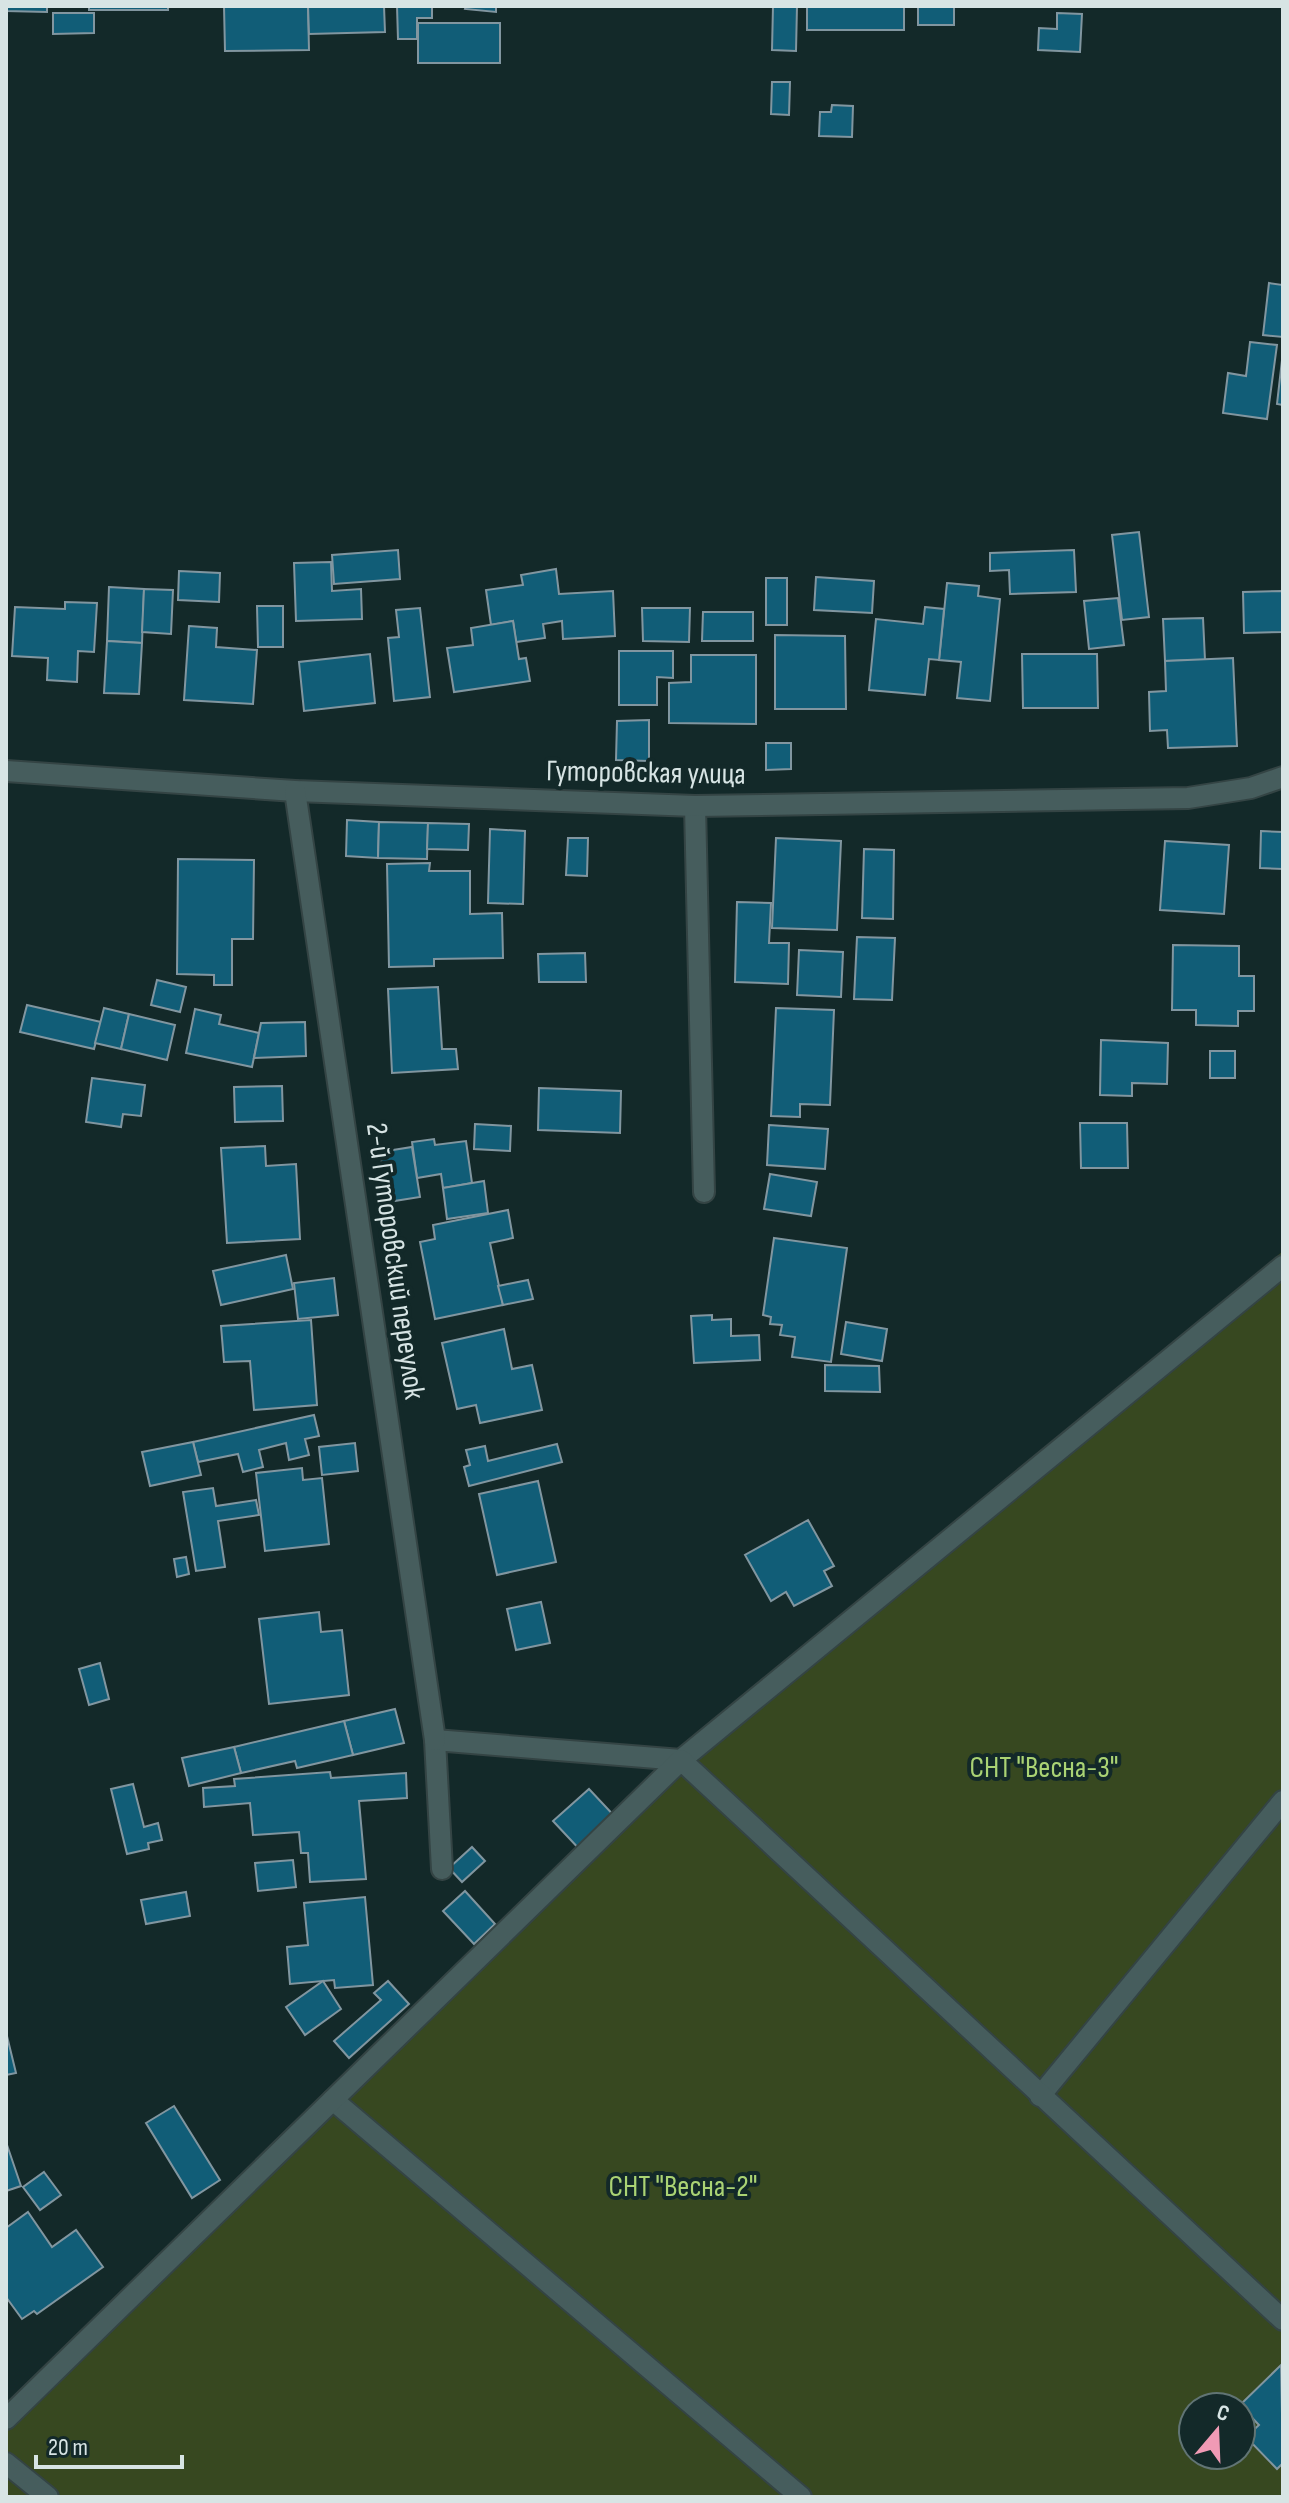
<svg xmlns="http://www.w3.org/2000/svg" width="1289" height="2503" viewBox="0 0 1289 2503" font-family="'Sofia Sans Condensed',sans-serif">
  <rect width="100%" height="100%" fill="#132929"/>
  <!-- green -->
  <path fill="#374820" fill-rule="evenodd" d="M 1283,1251 L 1283,2497 L 6,2497 L 6,2414 L 681,1760 ZM 1193,2407 L 1241,2407 L 1241,2455 L 1193,2455 Z"/>
  <!-- building -->
  <g fill="#115d77" stroke="#8196a0" stroke-width="2">
    <polygon points="6,6 47,6 47,12 6,11"/>
    <rect x="89" y="6" width="79" height="4"/>
    <polygon points="224,6 308,6 309,50 225,51"/>
    <polygon points="308,6 384,6 385,32 309,34"/>
    <polygon points="397,6 432,6 432,18 417,18 417,39 398,39"/>
    <polygon points="466,6 496,6 496,12 465,9"/>
    <polygon points="773,6 797,6 796,51 772,50"/>
    <rect x="807" y="6" width="97" height="24"/>
    <rect x="918" y="6" width="36" height="19"/>
    <polygon points="53,13 94,13 94,33 53,34"/>
    <polygon points="1057,13 1082,14 1080,52 1038,50 1039,28 1057,29"/>
    <rect x="418" y="23" width="82" height="40"/>
    <polygon points="772,82 790,82 789,115 771,114"/>
    <polygon points="832,105 853,106 852,137 819,136 820,112 831,112"/>
    <polygon points="1269,283 1283,285 1283,337 1263,335"/>
    <polygon points="1250,342 1277,345 1267,419 1223,413 1228,373 1246,376"/>
    <polygon points="1282,360 1283,360 1283,405 1277,404"/>
    <polygon points="1139,532 1149,617 1122,620 1112,535"/>
    <polygon points="398,550 400,579 334,584 332,555"/>
    <polygon points="1074,550 1076,592 1010,594 1009,570 990,571 990,553"/>
    <polygon points="331,562 332,591 361,589 362,619 296,621 294,563"/>
    <polygon points="556,569 559,594 613,591 615,636 563,639 562,621 543,624 545,638 516,642 513,621 491,625 486,590 523,585 521,575"/>
    <polygon points="179,571 220,573 219,602 178,600"/>
    <polygon points="816,577 874,581 872,613 814,610"/>
    <rect x="766" y="578" width="21" height="47"/>
    <polygon points="947,583 979,586 978,596 1000,599 990,701 957,698 961,662 939,660"/>
    <polygon points="109,587 144,589 142,643 107,641"/>
    <polygon points="144,589 173,590 171,634 142,632"/>
    <polygon points="1283,591 1283,632 1244,633 1243,592"/>
    <polygon points="1118,598 1124,645 1089,649 1084,601"/>
    <polygon points="65,602 97,603 94,652 78,651 77,682 47,680 48,658 12,656 15,607 65,609"/>
    <polygon points="257,606 283,606 283,647 258,647"/>
    <polygon points="925,607 944,609 939,660 929,659 925,695 869,690 876,619 923,624"/>
    <polygon points="420,608 430,697 394,701 388,638 399,637 396,610"/>
    <polygon points="642,608 690,608 689,642 643,641"/>
    <polygon points="703,612 753,612 753,641 702,641"/>
    <polygon points="1203,618 1205,660 1165,661 1163,619"/>
    <polygon points="513,621 519,659 526,658 530,681 454,692 447,648 473,645 471,628"/>
    <polygon points="189,626 217,628 216,647 257,650 253,704 184,700"/>
    <polygon points="775,635 845,636 846,709 775,709"/>
    <polygon points="107,641 142,643 139,694 104,693"/>
    <polygon points="619,651 673,651 673,678 657,677 657,705 619,705"/>
    <polygon points="370,654 375,703 304,711 299,662"/>
    <polygon points="1022,654 1097,654 1098,708 1023,708"/>
    <polygon points="691,655 756,655 756,724 669,723 669,683 691,682"/>
    <polygon points="1233,658 1237,746 1168,748 1167,730 1150,731 1149,692 1166,691 1165,661"/>
    <polygon points="649,720 649,761 616,760 617,721"/>
    <polygon points="766,743 791,743 791,769 766,770"/>
    <polygon points="347,820 379,822 378,858 346,856"/>
    <polygon points="379,822 428,823 427,859 378,858"/>
    <polygon points="428,823 469,824 468,850 427,849"/>
    <polygon points="490,829 525,831 523,904 488,903"/>
    <polygon points="1261,831 1283,832 1283,869 1260,868"/>
    <polygon points="568,838 588,838 587,876 566,875"/>
    <polygon points="776,838 841,841 837,930 772,928"/>
    <polygon points="1165,841 1229,845 1224,914 1160,910"/>
    <polygon points="864,849 894,850 893,919 862,918"/>
    <polygon points="178,859 254,860 253,939 232,939 232,985 214,985 214,975 177,974"/>
    <polygon points="430,863 429,871 470,871 470,914 502,913 503,958 434,959 434,966 389,967 387,864"/>
    <polygon points="737,902 771,903 769,943 789,943 788,984 735,982"/>
    <polygon points="857,937 895,938 892,1000 854,999"/>
    <polygon points="1173,945 1239,946 1239,976 1254,976 1254,1011 1238,1011 1238,1026 1196,1025 1196,1010 1172,1010"/>
    <polygon points="799,950 843,952 841,997 797,995"/>
    <polygon points="585,953 586,982 539,982 538,954"/>
    <polygon points="157,980 186,987 180,1012 151,1005"/>
    <polygon points="438,987 442,1049 456,1049 458,1069 392,1073 388,989"/>
    <polygon points="27,1005 101,1022 94,1049 20,1032"/>
    <polygon points="104,1008 129,1014 121,1049 95,1043"/>
    <polygon points="776,1008 834,1010 830,1105 800,1104 800,1117 771,1116"/>
    <polygon points="195,1009 221,1015 219,1024 259,1033 252,1067 186,1053"/>
    <polygon points="129,1014 175,1025 167,1060 121,1049"/>
    <polygon points="305,1022 306,1056 254,1058 261,1023"/>
    <polygon points="1101,1040 1168,1043 1167,1084 1132,1083 1132,1096 1100,1095"/>
    <rect x="1210" y="1051" width="25" height="27"/>
    <polygon points="92,1078 145,1085 141,1116 123,1114 121,1127 86,1122"/>
    <polygon points="282,1086 283,1121 235,1122 234,1087"/>
    <polygon points="539,1088 621,1091 620,1133 538,1130"/>
    <polygon points="1080,1123 1127,1123 1128,1168 1081,1168"/>
    <polygon points="475,1124 511,1126 510,1151 474,1149"/>
    <polygon points="769,1125 828,1129 825,1169 767,1165"/>
    <polygon points="434,1139 435,1145 466,1141 472,1183 443,1188 441,1174 417,1178 412,1142"/>
    <polygon points="265,1146 266,1166 296,1164 300,1239 227,1243 221,1148"/>
    <polygon points="412,1147 420,1197 388,1202 380,1152"/>
    <polygon points="770,1174 817,1182 811,1216 764,1209"/>
    <polygon points="484,1181 488,1213 447,1219 443,1188"/>
    <polygon points="508,1210 513,1238 490,1243 503,1305 435,1319 420,1242 435,1239 433,1225"/>
    <polygon points="774,1238 847,1248 831,1362 792,1357 795,1337 780,1335 782,1325 770,1324 771,1317 763,1315"/>
    <polygon points="286,1255 293,1289 221,1305 213,1271"/>
    <polygon points="334,1278 338,1315 298,1319 294,1283"/>
    <polygon points="528,1280 533,1299 503,1305 498,1286"/>
    <polygon points="712,1315 712,1320 731,1319 731,1336 759,1335 760,1360 694,1363 691,1316"/>
    <polygon points="311,1320 317,1405 254,1410 250,1361 224,1362 221,1326"/>
    <polygon points="846,1322 887,1329 882,1361 841,1354"/>
    <polygon points="504,1329 512,1369 532,1365 542,1410 480,1423 476,1405 457,1409 442,1343"/>
    <polygon points="825,1365 879,1366 880,1392 825,1391"/>
    <polygon points="314,1415 319,1436 305,1439 309,1455 289,1460 286,1443 259,1450 263,1467 243,1472 238,1454 198,1462 193,1442"/>
    <polygon points="193,1442 201,1475 150,1486 142,1452"/>
    <polygon points="355,1443 358,1471 322,1475 319,1447"/>
    <polygon points="557,1444 562,1462 469,1486 464,1467 470,1465 466,1450 485,1446 488,1461"/>
    <polygon points="302,1468 303,1480 322,1478 329,1544 265,1551 256,1473"/>
    <polygon points="538,1481 556,1562 497,1575 479,1494"/>
    <polygon points="213,1488 216,1506 256,1500 259,1515 218,1521 225,1567 196,1571 183,1492"/>
    <polygon points="808,1520 834,1566 824,1571 832,1586 794,1606 786,1592 771,1601 745,1555"/>
    <polygon points="186,1557 189,1574 177,1577 174,1559"/>
    <polygon points="541,1602 550,1643 516,1650 507,1609"/>
    <polygon points="319,1612 321,1632 342,1630 349,1695 269,1704 259,1619"/>
    <polygon points="100,1663 109,1699 89,1705 79,1669"/>
    <polygon points="395,1709 404,1743 353,1755 344,1721"/>
    <polygon points="344,1721 353,1755 297,1768 295,1761 241,1773 234,1747"/>
    <polygon points="234,1747 241,1773 189,1786 182,1758"/>
    <polygon points="330,1772 331,1778 406,1773 407,1798 359,1801 366,1879 310,1882 308,1853 301,1853 299,1832 253,1835 250,1803 204,1807 203,1788 235,1786 234,1779"/>
    <polygon points="133,1784 144,1827 158,1823 162,1840 148,1843 149,1849 127,1854 111,1789"/>
    <polygon points="589,1789 619,1821 583,1853 553,1821"/>
    <polygon points="472,1847 485,1861 462,1882 449,1868"/>
    <polygon points="293,1860 296,1887 258,1891 255,1863"/>
    <polygon points="465,1891 495,1924 474,1944 443,1911"/>
    <polygon points="186,1892 190,1916 146,1924 141,1900"/>
    <polygon points="365,1897 373,1985 335,1988 334,1980 290,1984 287,1947 308,1945 304,1903"/>
    <polygon points="323,1981 341,2009 305,2035 286,2007"/>
    <polygon points="388,1981 409,2004 349,2058 334,2041 381,2000 374,1993"/>
    <polygon points="6,2032 16,2073 6,2075"/>
    <polygon points="174,2106 220,2180 192,2198 146,2123"/>
    <polygon points="6,2142 21,2186 6,2191"/>
    <polygon points="44,2172 61,2195 40,2210 23,2187"/>
    <polygon points="28,2212 52,2247 76,2230 103,2267 37,2314 34,2311 22,2319 6,2297 6,2228"/>
    <polygon points="1281,2365 1283,2463 1277,2469 1246,2437 1259,2425 1240,2405"/>
  </g>
  <g fill="none" stroke-linecap="round" stroke-linejoin="round">
    <defs>
      <g id="service">
        <polyline points="695,806 704,1192"/>
        <polyline points="442,1869 435,1740 681,1760 1283,1266"/>
        <polyline points="1040,2096 1283,1801"/>
        <polyline points="333,2100 801,2497"/>
        <polyline points="6,2419 681,1760 1283,2320"/>
        <polyline points="6,2463 48,2497"/>
      </g>
      <g id="minor">
        <polyline points="6,771 295,791 695,806 1188,798 1251,788 1283,777"/>
        <polyline points="295,791 435,1740"/>
      </g>
    </defs>
    <!-- service casing -->
    <use href="#service" stroke="#344444" stroke-width="24"/>
    <!-- minor casing -->
    <use href="#minor" stroke="#344444" stroke-width="24"/>
    <!-- service -->
    <use href="#service" stroke="#465d5d" stroke-width="20"/>
    <!-- minor -->
    <use href="#minor" stroke="#465d5d" stroke-width="20"/>
  </g>
  <g text-anchor="middle" dominant-baseline="central" stroke-width="8" stroke-linejoin="round" paint-order="stroke">
    <!-- street labels -->
    <g font-size="30" fill="#d7e4e4" stroke="#132929">
      <text transform="translate(646 773) rotate(1)">Гуторовская улица</text>
      <text transform="translate(395 1261) rotate(82)">2-й Гуторовский переулок</text>
    </g>
    <!-- park labels -->
    <g font-size="30" fill="#aad374" stroke="#132929">
      <text x="1044" y="1768">СНТ "Весна-3"</text>
      <text x="683" y="2187">СНТ "Весна-2"</text>
    </g>
  </g>
  <!-- border -->
  <rect width="1289" height="2503" fill="none" stroke="#d7e4e4" stroke-width="16"/>
  <!-- north arrow -->
  <g transform="translate(1217 2431) rotate(19)"><circle r="38" fill="#132929" stroke="#617474" stroke-width="2"/>
  <path d="M0-6L14 30L0 20L-14 30Z" fill="#f09ab5"/>
  <text y="-12" font-size="22" font-weight="bold" text-anchor="middle" fill="#d7e4e4">С</text>
  </g>
  <!-- scale -->
  <path d="M36 2455v12h146v-12" fill="none" stroke="#d7e4e4" stroke-width="4"/>
  <text x="48" y="2455" font-size="24" fill="#d7e4e4" stroke="#132929" stroke-width="6" paint-order="stroke">20 m</text>
</svg>
